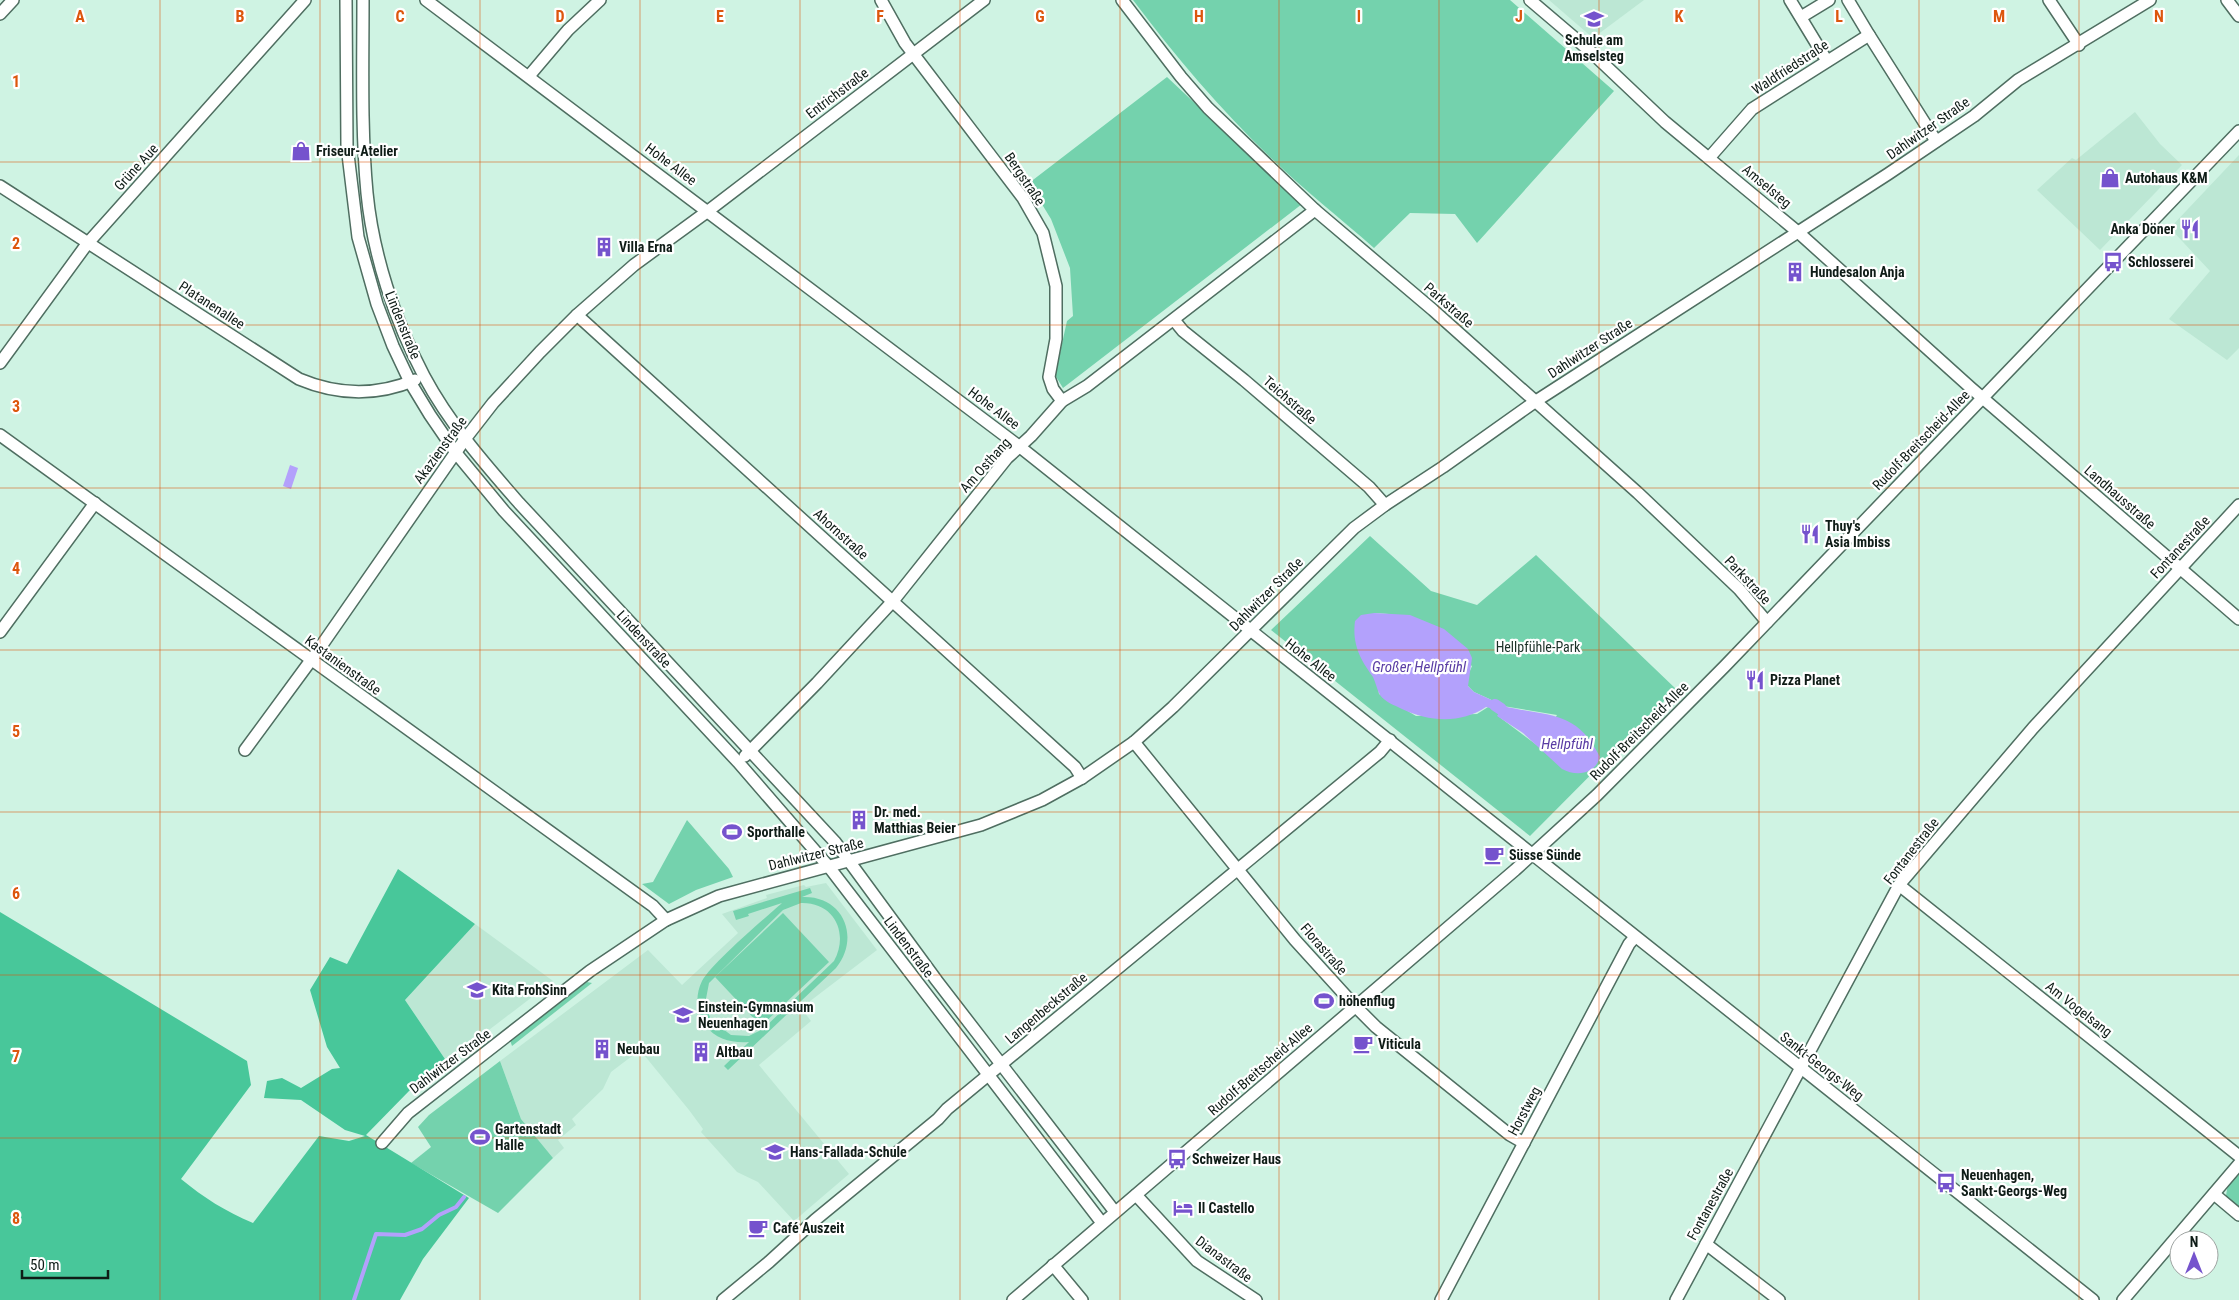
<svg xmlns="http://www.w3.org/2000/svg" width="2239" height="1300" viewBox="0 0 2239 1300" font-family="'Roboto Condensed',sans-serif">
  <rect width="100%" height="100%" fill="#cff3e3"/>
  <!-- built -->
  <g fill="#bce7d4">
    <polygon points="1549,0 1644,0 1593,38"/>
    <polygon points="2135,112 2160,144 2182,165 2100,250 2037,190 2072,158 2076,160"/>
    <polygon points="2239,155 2239,348 2227,360 2169,319 2210,271 2170,228"/>
    <polygon points="826,883 877,950 801,1008 811,1021 759,1065 849,1174 794,1221 758,1182 737,1172 701,1132 703,1129 689,1110 640,1050 611,1072 603,1089 572,1119 576,1125 558,1140 564,1148 553,1158 521,1119 500,1061 648,950 682,985 738,933 722,914 767,898 766,895 804,885 806,887"/>
    <polygon points="475,924 553,981 447,1062 405,1000"/>
  </g>
  <!-- green -->
  <g fill="#74d2ad" fill-rule="evenodd">
    <path d="M 1133,0 L 1510,0 L 1614,91 L 1477,243 L 1455,214 L 1410,213 L 1374,248 C 1340,218 1303,189 1271,158 C 1220,109 1175,56 1133,0 Z"/>
    <polygon points="1167,77 1302,204 1063,388 1055,375 1067,321 1073,316 1070,268 1051,219 1029,183"/>
    <path d="M 1370,536 L 1431,591 L 1477,605 L 1536,555 L 1676,689 L 1530,836 L 1271,630 ZM 1374,613 L 1389,614 L 1472,666 L 1467,678 L 1468,686 L 1474,692 L 1496,702 L 1477,714 L 1416,716 L 1379,694 L 1377,683 ZM 1503,706 L 1557,715 L 1538,746 L 1498,716 Z"/>
    <polygon points="687,820 729,869 733,877 696,890 669,904 642,884 653,882"/>
    <path d="M 810,888 L 812,893 L 802,897 C 843,895 861,937 836,968 L 728,1070 L 724,1066 L 749,1042 C 732,1043 716,1040 705,1025 C 696,1012 695,995 702,981 C 712,963 764,919 782,903 L 748,914 L 749,916 L 736,920 L 733,911 ZM 801,903 C 835,902 849,934 834,961 L 763,1029 L 749,1036 L 731,1035 L 711,1020 L 705,1004 L 709,983 L 783,910 Z"/>
    <polygon points="783,913 829,962 761,1026 715,977"/>
    <polygon points="587,982 592,983 512,1046 510,1040"/>
    <polygon points="500,1061 521,1119 553,1158 498,1213 411,1163 431,1147 418,1127 429,1115"/>
    <polygon points="2239,1170 2239,1209 2226,1196 2228,1183"/>
  </g>
  <!-- forest -->
  <path fill="#48c79a" d="M 398,869 L 475,924 L 405,1000 L 447,1062 L 409,1091 L 366,1135 L 469,1198 L 423,1259 L 400,1300 L 0,1300 L 0,912 L 247,1061 L 251,1085 L 181,1179 C 204,1198 225,1211 253,1223 L 319,1136 L 349,1141 L 365,1136 L 345,1130 L 301,1100 L 264,1098 L 267,1081 L 282,1078 L 301,1088 L 332,1069 L 340,1068 L 327,1047 L 310,990 L 330,957 L 347,964 Z"/>
  <!-- water -->
  <g fill="#b3a1fc">
    <polygon points="290,465 298,468 291,489 283,486"/>
    <path d="M 1374,613 L 1410,615 L 1444,629 L 1468,649 L 1472,658 L 1468,686 L 1474,692 L 1496,702 L 1494,709 L 1486,707 C 1461,724 1429,722 1402,709 C 1394,705 1385,702 1380,695 C 1377,690 1376,683 1373,677 C 1360,659 1352,644 1355,621 L 1361,615 Z"/>
    <path d="M 1503,706 C 1548,717 1576,709 1600,757 C 1595,774 1577,777 1562,769 L 1523,733 L 1497,716 Z"/>
  </g>
  <g fill="none" stroke-linecap="round" stroke-linejoin="round">
    <!-- stream -->
    <polyline stroke="#b3a1fc" stroke-width="4" points="354,1300 376,1234 405,1235 422,1229 439,1215 456,1207 464,1197"/>
    <!-- canal -->
    <polyline stroke="#b3a1fc" stroke-width="12" points="1495,705 1501,709"/>
    <defs>
      <g id="minor">
        <polyline points="346,0 347,146 358,237 377,304 393,346 410,382 430,415 456,453 504,511 738,762 829,867 1102,1223"/>
        <path d="M 363,0 C 363,64 361,129 367,193 C 373,255 395,321 424,376 C 449,423 484,463 519,503 L 835,842 L 937,981 L 1115,1212"/>
        <polyline points="426,0 1020,447 2093,1300"/>
        <polyline points="881,0 905,43 1023,198 1043,233 1056,286 1056,339 1049,377 1053,389 1062,401"/>
        <polyline points="1122,0 1181,77 1208,108 1315,210 1433,310 1638,493 1739,589 1767,622"/>
        <polyline points="1530,0 1590,51 1665,122 1799,233 1971,388 2239,619"/>
        <polyline points="1790,0 1827,61"/>
        <polyline points="1848,0 1869,35"/>
        <polyline points="2049,0 2079,45"/>
        <polyline points="2227,0 2239,16"/>
        <polyline points="0,14 13,0"/>
        <polyline points="1801,17 1829,0"/>
        <polyline points="529,76 568,30 600,0"/>
        <polyline points="1709,158 1752,109 1869,35 1936,141"/>
        <path d="M 0,186 L 299,379 C 337,395 377,396 415,380"/>
        <polyline points="577,315 1075,767 1082,778"/>
        <polyline points="1174,320 1183,331 1244,380 1369,487 1385,505"/>
        <polyline points="0,363 87,244 305,0"/>
        <polyline points="0,435 653,906 666,920"/>
        <polyline points="0,632 95,503"/>
        <polyline points="1134,742 1295,940 1355,1006 1376,1027 1510,1135 1524,1143"/>
        <polyline points="245,750 317,652 465,439 493,403 540,352 577,315 634,265 708,211 984,0"/>
        <polyline points="745,756 817,683 893,601 1007,458 1031,436 1062,401 1087,386 1315,210"/>
        <polyline points="1899,885 2239,1156"/>
        <polyline points="382,1143 408,1113 590,971 666,920 719,896 981,825 1042,800 1082,778 1134,742 1173,707 1354,528 1385,505 1443,467 1536,401 1888,174 1974,116 2018,80 2150,0"/>
        <polyline points="2214,1194 2239,1215"/>
        <polyline points="1136,1195 1197,1261 1256,1300"/>
        <polyline points="1706,1244 1779,1300"/>
        <polyline points="1053,1265 1082,1300"/>
        <polyline points="723,1300 769,1262 815,1220 938,1119 947,1109 1380,752 1390,740"/>
        <polyline points="1013,1300 1515,870 1597,795 1725,666 2239,131"/>
        <polyline points="1441,1300 1629,944 1635,937"/>
        <polyline points="1676,1300 1899,885 2033,728 2239,505"/>
        <polyline points="2123,1300 2239,1164"/>
      </g>
    </defs>
    <!-- minor casing -->
    <use href="#minor" stroke="#4f6e61" stroke-width="14"/>
    <!-- minor -->
    <use href="#minor" stroke="#fff" stroke-width="11"/>
  </g>
  <!-- grid -->
  <path fill="none" stroke="#dd560d" stroke-width="1" stroke-opacity="0.55" d="M 160,0 L 160,1300M 320,0 L 320,1300M 480,0 L 480,1300M 640,0 L 640,1300M 800,0 L 800,1300M 960,0 L 960,1300M 1120,0 L 1120,1300M 1279,0 L 1279,1300M 1439,0 L 1439,1300M 1599,0 L 1599,1300M 1759,0 L 1759,1300M 1919,0 L 1919,1300M 2079,0 L 2079,1300M 0,162 L 2239,162M 0,325 L 2239,325M 0,488 L 2239,488M 0,650 L 2239,650M 0,812 L 2239,812M 0,975 L 2239,975M 0,1138 L 2239,1138"/>
  <!-- icons -->
  <defs>
    <symbol id="school-bare" viewBox="-9 -9 18 18"><path d="M0-5L7-2L0 1L-7-2ZM-4 1L0 2.5L4 1V4Q0 6-4 4Z" fill="#7553cd" stroke="#fff" stroke-width="2.5" paint-order="stroke"/></symbol>
    <symbol id="shop-bare" viewBox="-9 -9 18 18"><path d="M-5-2.5h2.3a2.7 3.5 0 0 1 5.4 0H5L5.5 6h-11ZM-1.5-2.5h3a1.5 2.3 0 0 0-3 0Z" fill="#7553cd" stroke="#fff" stroke-width="2.5" paint-order="stroke"/></symbol>
    <symbol id="restaurant-bare" viewBox="-9 -9 18 18"><path d="M-5-6h1v4h1v-4h1v4h1v-4h1v5L-1.5 .5V6h-2V.5L-5-1ZM5-6V6H3V1.5H1.5Q1.5-4 5-6Z" fill="#7553cd" stroke="#fff" stroke-width="2.5" paint-order="stroke"/></symbol>
    <symbol id="building-bare" viewBox="-9 -9 18 18"><path d="M-4-6H4V6H1V3H-1V6H-4ZM-2.5-4.3h1.7v1.8h-1.7ZM.8-4.3h1.7v1.8H.8ZM-2.5-1h1.7V.8h-1.7ZM.8-1h1.7V.8H.8Z" fill="#7553cd" stroke="#fff" stroke-width="2.5" paint-order="stroke"/></symbol>
    <symbol id="bus-bare" viewBox="-9 -9 18 18"><path d="M-5-6H5V4H4V6H2V4H-2V6H-4V4H-5ZM-3.5-4V0h7V-4ZM-3.5 1.2v1.5H-2V1.2ZM2 1.2v1.5H3.5V1.2Z" fill="#7553cd" stroke="#fff" stroke-width="2.5" paint-order="stroke"/></symbol>
    <symbol id="stadium-bare" viewBox="-9 -9 18 18"><path d="M0-5a6.5 5 0 1 0 0 10a6.5 5 0 1 0 0-10ZM-3.5-1.8h7v3.6h-7Z" fill="#7553cd" stroke="#fff" stroke-width="2.5" paint-order="stroke"/></symbol>
    <symbol id="cafe-bare" viewBox="-9 -9 18 18"><path d="M-5.5-4.5H6V0H3Q3 3.5 0 3.5H-2.5Q-5.5 3.5-5.5 0ZM3-3.2v2h1.7v-2ZM-6 4.5H4V6H-6Z" fill="#7553cd" stroke="#fff" stroke-width="2.5" paint-order="stroke"/></symbol>
    <symbol id="hotel-bare" viewBox="-9 -9 18 18"><path d="M-6-4.5h1.5V1H6V5H4.5V3h-9V5H-6ZM-4 0a1.8 1.8 0 1 1 3.6 0ZM.5 0V-2.5h3Q6-2.5 6 0Z" fill="#7553cd" stroke="#fff" stroke-width="2.5" paint-order="stroke"/></symbol>
  </defs>
  <g fill-rule="evenodd">
    <use href="#school-bare" x="1580" y="5" width="28" height="28"/>
    <use href="#shop-bare" x="287" y="137" width="28" height="28"/>
    <use href="#shop-bare" x="2096" y="164" width="28" height="28"/>
    <use href="#restaurant-bare" x="2176" y="215" width="28" height="28"/>
    <use href="#building-bare" x="590" y="233" width="28" height="28"/>
    <use href="#bus-bare" x="2099" y="248" width="28" height="28"/>
    <use href="#building-bare" x="1781" y="258" width="28" height="28"/>
    <use href="#restaurant-bare" x="1796" y="520" width="28" height="28"/>
    <use href="#restaurant-bare" x="1741" y="666" width="28" height="28"/>
    <use href="#building-bare" x="845" y="806" width="28" height="28"/>
    <use href="#stadium-bare" x="718" y="818" width="28" height="28"/>
    <use href="#cafe-bare" x="1480" y="841" width="28" height="28"/>
    <use href="#school-bare" x="463" y="976" width="28" height="28"/>
    <use href="#stadium-bare" x="1310" y="987" width="28" height="28"/>
    <use href="#school-bare" x="669" y="1001" width="28" height="28"/>
    <use href="#cafe-bare" x="1349" y="1030" width="28" height="28"/>
    <use href="#building-bare" x="588" y="1035" width="28" height="28"/>
    <use href="#building-bare" x="687" y="1038" width="28" height="28"/>
    <use href="#stadium-bare" x="466" y="1123" width="28" height="28"/>
    <use href="#school-bare" x="761" y="1138" width="28" height="28"/>
    <use href="#bus-bare" x="1163" y="1145" width="28" height="28"/>
    <use href="#bus-bare" x="1932" y="1169" width="28" height="28"/>
    <use href="#hotel-bare" x="1169" y="1194" width="28" height="28"/>
    <use href="#cafe-bare" x="744" y="1214" width="28" height="28"/>
  </g>
  <g text-anchor="middle" dominant-baseline="central" stroke-width="4.5" stroke-linejoin="round" paint-order="stroke">
    <!-- poi labels -->
    <g font-size="14" font-weight="bold" fill="#0f1c17" stroke="#fff" text-anchor="start">
      <text x="1594" y="40" text-anchor="middle">Schule am<tspan x="1594" dy="16">Amselsteg</tspan></text>
      <text x="316" y="151">Friseur-Atelier</text>
      <text x="2125" y="178">Autohaus K&amp;M</text>
      <text x="2175" y="229" text-anchor="end">Anka Döner</text>
      <text x="619" y="247">Villa Erna</text>
      <text x="2128" y="262">Schlosserei</text>
      <text x="1810" y="272">Hundesalon Anja</text>
      <text x="1825" y="526">Thuy's<tspan x="1825" dy="16">Asia Imbiss</tspan></text>
      <text x="1770" y="680">Pizza Planet</text>
      <text x="874" y="812">Dr. med.<tspan x="874" dy="16">Matthias Beier</tspan></text>
      <text x="747" y="832">Sporthalle</text>
      <text x="1509" y="855">Süsse Sünde</text>
      <text x="492" y="990">Kita FrohSinn</text>
      <text x="1339" y="1001">höhenflug</text>
      <text x="698" y="1007">Einstein-Gymnasium<tspan x="698" dy="16">Neuenhagen</tspan></text>
      <text x="1378" y="1044">Viticula</text>
      <text x="617" y="1049">Neubau</text>
      <text x="716" y="1052">Altbau</text>
      <text x="495" y="1129">Gartenstadt<tspan x="495" dy="16">Halle</tspan></text>
      <text x="790" y="1152">Hans-Fallada-Schule</text>
      <text x="1192" y="1159">Schweizer Haus</text>
      <text x="1961" y="1175">Neuenhagen,<tspan x="1961" dy="16">Sankt-Georgs-Weg</tspan></text>
      <text x="1198" y="1208">Il Castello</text>
      <text x="773" y="1228">Café Auszeit</text>
    </g>
    <!-- street labels -->
    <g font-size="14" fill="#0f1c17" stroke="#fff">
      <text transform="translate(1790 67) rotate(-33)">Waldfriedstraße</text>
      <text transform="translate(837 93) rotate(-37)">Entrichstraße</text>
      <text transform="translate(1928 128) rotate(-35)">Dahlwitzer Straße</text>
      <text transform="translate(671 164) rotate(37)">Hohe Allee</text>
      <text transform="translate(136 167) rotate(-48)">Grüne Aue</text>
      <text transform="translate(1025 179) rotate(56)">Bergstraße</text>
      <text transform="translate(1767 186) rotate(40)">Amselsteg</text>
      <text transform="translate(212 305) rotate(33)">Platanenallee</text>
      <text transform="translate(1449 305) rotate(41)">Parkstraße</text>
      <text transform="translate(403 325) rotate(68)">Lindenstraße</text>
      <text transform="translate(1590 348) rotate(-33)">Dahlwitzer Straße</text>
      <text transform="translate(1290 400) rotate(41)">Teichstraße</text>
      <text transform="translate(994 408) rotate(37)">Hohe Allee</text>
      <text transform="translate(1921 440) rotate(-46)">Rudolf-Breitscheid-Allee</text>
      <text transform="translate(440 450) rotate(-54)">Akazienstraße</text>
      <text transform="translate(985 465) rotate(-48)">Am Osthang</text>
      <text transform="translate(2120 497) rotate(41)">Landhausstraße</text>
      <text transform="translate(841 534) rotate(42)">Ahornstraße</text>
      <text transform="translate(2180 547) rotate(-47)">Fontanestraße</text>
      <text transform="translate(1748 580) rotate(47)">Parkstraße</text>
      <text transform="translate(1266 594) rotate(-45)">Dahlwitzer Straße</text>
      <text transform="translate(644 639) rotate(47)">Lindenstraße</text>
      <text transform="translate(1311 660) rotate(38)">Hohe Allee</text>
      <text transform="translate(343 665) rotate(36)">Kastanienstraße</text>
      <text transform="translate(1639 731) rotate(-45)">Rudolf-Breitscheid-Allee</text>
      <text transform="translate(1911 851) rotate(-52)">Fontanestraße</text>
      <text transform="translate(816 854) rotate(-14)">Dahlwitzer Straße</text>
      <text transform="translate(909 947) rotate(53)">Lindenstraße</text>
      <text transform="translate(1324 949) rotate(49)">Florastraße</text>
      <text transform="translate(1046 1008) rotate(-40)">Langenbeckstraße</text>
      <text transform="translate(2079 1009) rotate(38)">Am Vogelsang</text>
      <text transform="translate(450 1061) rotate(-37)">Dahlwitzer Straße</text>
      <text transform="translate(1822 1066) rotate(38)">Sankt-Georgs-Weg</text>
      <text transform="translate(1260 1069) rotate(-41)">Rudolf-Breitscheid-Allee</text>
      <text transform="translate(1524 1111) rotate(-62)">Horstweg</text>
      <text transform="translate(1710 1204) rotate(-61)">Fontanestraße</text>
      <text transform="translate(1224 1259) rotate(37)">Dianastraße</text>
    </g>
    <!-- park labels -->
    <g font-size="14" fill="#1b3027" stroke="#fff">
      <text x="1538" y="647">Hellpfühle-Park</text>
    </g>
    <!-- water labels -->
    <g font-size="15" font-style="italic" fill="#5a3da4" stroke="#fff">
      <text x="1419" y="667">Großer Hellpfühl</text>
      <text x="1567" y="744">Hellpfühl</text>
    </g>
  </g>
  <g font-size="16" text-anchor="middle" font-weight="bold" fill="#dd560d" stroke="#fff" stroke-width="4.5" stroke-linejoin="round" paint-order="stroke">
    <text x="80" y="22">A</text>
    <text x="240" y="22">B</text>
    <text x="400" y="22">C</text>
    <text x="560" y="22">D</text>
    <text x="720" y="22">E</text>
    <text x="880" y="22">F</text>
    <text x="1040" y="22">G</text>
    <text x="1199" y="22">H</text>
    <text x="1359" y="22">I</text>
    <text x="1519" y="22">J</text>
    <text x="1679" y="22">K</text>
    <text x="1839" y="22">L</text>
    <text x="1999" y="22">M</text>
    <text x="2159" y="22">N</text>
    <text x="16" y="87">1</text>
    <text x="16" y="249">2</text>
    <text x="16" y="412">3</text>
    <text x="16" y="574">4</text>
    <text x="16" y="737">5</text>
    <text x="16" y="899">6</text>
    <text x="16" y="1062">7</text>
    <text x="16" y="1224">8</text>
  </g>
  <!-- north arrow -->
  <g transform="translate(2194 1255)"><circle r="24" fill="#ffffff" stroke="#9fa4a2"/>
  <path d="M0-4L9 19L0 12L-9 19Z" fill="#7553cd"/>
  <text y="-8" font-size="14" font-weight="bold" text-anchor="middle" fill="#0f1c17">N</text>
  </g>
  <!-- scale -->
  <path d="M22 1270v8h86v-8" fill="none" stroke="#0f1c17" stroke-width="2.5"/>
  <text x="30" y="1270" font-size="15" fill="#0f1c17" stroke="#ffffff" stroke-width="4" paint-order="stroke">50 m</text>
</svg>
